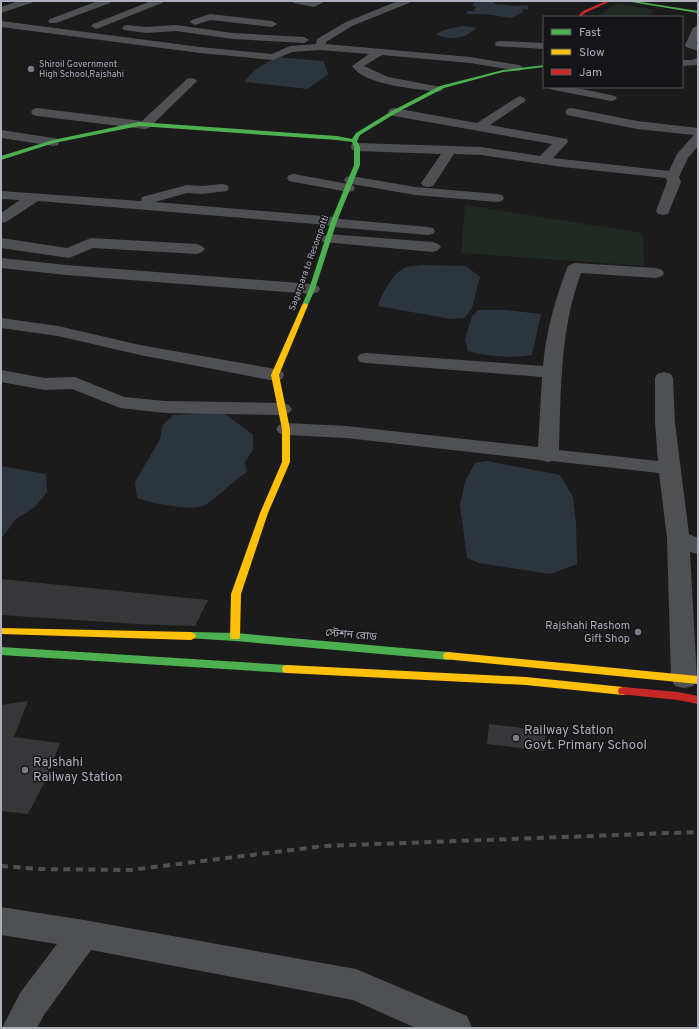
<svg xmlns="http://www.w3.org/2000/svg" width="699" height="1029" viewBox="0 0 699 1029" font-family="Overpass,'Noto Sans Bengali',sans-serif">
  <rect width="100%" height="100%" fill="#1b1b1b"/>
  <!-- green -->
  <g fill="#202922">
    <polygon points="617,3 655,10 646,17 596,17"/>
    <polygon points="465,205 643,233 644,266 461,253"/>
  </g>
  <!-- water -->
  <g fill="#2c353e">
    <path d="M 475,2 L 494,2 L 495,4 C 506,4 517,8 527,5 L 529,9 L 527,10 L 522,9 L 523,12 L 511,18 L 484,14 L 466,14 L 468,11 L 474,11 L 476,7 L 472,5 Z"/>
    <path d="M 462,26 L 477,28 C 473,30 467,36 464,36 C 456,39 443,39 436,34 L 444,30 Z"/>
    <polygon points="276,57 324,61 328,74 308,89 244,82 255,70"/>
    <path d="M 423,265 L 466,266 L 480,277 L 472,308 L 464,318 L 451,319 L 378,306 C 381,295 392,276 401,270 C 407,265 416,266 423,265 Z"/>
    <path d="M 478,310 L 506,310 L 541,314 L 532,355 C 511,358 489,357 468,351 L 465,339 L 472,316 Z"/>
    <path d="M 220,412 L 228,416 L 253,435 L 253,450 L 245,462 L 247,472 C 232,481 220,496 205,505 C 193,512 151,503 137,498 L 135,482 L 160,439 L 162,426 L 173,415 Z"/>
    <polygon points="487,461 560,475 573,497 576,524 577,564 550,574 479,563 467,558 460,505 465,482 475,463"/>
    <polygon points="1,466 46,474 47,492 35,507 16,519 4,535 1,537"/>
  </g>
  <!-- building -->
  <g fill="#373739">
    <polygon points="1,579 208,600 195,626 136,624 1,615"/>
    <polygon points="28,701 14,737 60,743 44,783 28,814 1,811 1,705"/>
    <polygon points="489,724 546,731 544,751 487,744"/>
  </g>
  <g fill="none" stroke-linecap="round" stroke-linejoin="round">
    <!-- street -->
    <g fill="#4f5054" fill-rule="evenodd">
      <polygon points="19,1 33,1 31,3 1,13 1,7"/>
      <polygon points="98,1 112,1 110,3 56,23 50,23 48,21 50,19"/>
      <polygon points="151,1 164,1 162,3 99,28 96,29 91,26 93,24"/>
      <polygon points="292,1 326,1 314,7 294,3"/>
      <path d="M 398,1 L 411,1 L 409,3 L 352,26 L 326,42 L 326,44 L 470,57 L 519,65 L 524,68 L 519,71 L 470,63 L 382,55 L 364,66 L 388,77 L 441,87 L 443,89 L 441,91 L 437,92 C 414,88 366,86 352,66 L 369,54 L 320,50 L 292,52 L 273,60 L 200,53 L 1,27 L 1,21 L 200,47 L 272,54 L 290,46 L 316,44 L 317,39 L 346,22 Z"/>
      <polygon points="210,14 272,21 277,24 272,27 211,20 195,25 190,22 192,20"/>
      <polygon points="127,25 146,27 176,25 233,33 304,37 309,40 304,43 233,39 176,31 146,33 124,30 122,28 124,26"/>
      <polygon points="698,25 698,39 696,44 698,44 698,51 686,47 685,45 693,28"/>
      <polygon points="500,41 544,43 544,49 496,46 495,44 496,42"/>
      <polygon points="698,58 698,65 682,66 682,60 692,60"/>
      <polygon points="191,78 195,79 197,81 195,83 149,128 145,129 37,116 33,115 31,112 33,109 37,108 142,121 187,79"/>
      <polygon points="548,87 572,87 611,95 615,96 617,98 615,100 611,101 554,90 550,89"/>
      <polygon points="520,96 524,98 526,100 524,102 490,125 567,139 568,142 553,158 669,171 677,154 694,135 637,129 567,115 565,112 567,109 571,108 637,121 698,128 698,146 688,158 679,177 681,182 668,214 663,215 658,214 656,211 667,182 666,178 563,167 481,155 454,154 433,186 428,187 423,186 421,183 441,154 357,151 352,150 351,147 352,144 357,143 481,147 540,156 552,144 394,116 390,115 388,112 390,109 394,108 477,123 516,98"/>
      <polygon points="1,130 53,138 58,139 59,142 58,145 53,146 1,138"/>
      <polygon points="294,174 348,184 353,185 355,188 353,191 348,192 289,181 287,178 289,175"/>
      <polygon points="351,176 415,187 497,194 502,195 504,198 502,201 497,202 415,195 346,183 344,180 346,177"/>
      <polygon points="222,184 227,185 229,188 227,191 202,194 187,193 155,202 334,217 340,219 428,227 433,228 435,231 433,234 428,235 333,227 327,225 38,201 6,222 1,223 1,213 20,200 1,199 1,191 141,201 142,197 187,185 202,186"/>
      <polygon points="328,234 433,242 438,244 441,247 438,250 433,252 323,242 320,239 323,236"/>
      <polygon points="1,238 67,248 91,238 197,244 202,246 205,249 202,252 197,254 93,248 69,258 1,248"/>
      <polygon points="1,258 66,265 312,284 318,286 320,289 318,292 312,294 66,275 1,268"/>
      <path d="M 575,263 L 656,268 L 662,270 L 664,273 L 662,276 L 656,278 L 581,273 C 560,330 561,389 559,450 L 658,461 L 655,423 L 655,378 L 657,374 L 664,372 L 671,374 L 673,378 L 675,423 L 689,534 L 698,538 L 698,554 L 690,552 L 697,679 L 693,686 L 684,688 L 675,686 L 671,679 L 667,538 L 659,473 L 552,461 L 548,462 L 540,460 L 346,438 L 286,435 L 279,433 L 276,429 L 279,425 L 286,423 L 346,426 L 538,447 L 542,377 L 366,363 L 360,362 L 357,358 L 360,354 L 366,353 L 543,366 C 546,332 555,300 567,268 L 569,265 Z"/>
      <polygon points="1,318 58,326 140,345 275,369 282,371 284,375 282,379 275,381 140,355 58,336 1,328"/>
      <polygon points="1,370 45,378 75,377 124,397 165,401 282,403 289,405 292,409 289,413 282,415 165,413 120,408 72,389 45,390 1,382"/>
      <polygon points="1,907 84,920 356,969 467,1016 472,1028 416,1028 353,1000 91,950 44,1015 37,1028 2,1028 20,993 57,944 1,935"/>
    </g>
    <!-- fast -->
    <g fill="#4caf50" fill-rule="evenodd">
      <polygon points="625,1 634,1 698,11 698,13"/>
      <polygon points="544,65 544,67 503,72 444,88 396,113 360,135 357,141 360,147 360,165 337,221 315,289 308,305 305,307 302,305 309,289 331,221 354,165 354,147 352,142 337,140 139,126 54,143 1,160 1,156 53,140 139,122 337,136 352,139 356,133 392,111 440,86 503,70"/>
      <polygon points="191,632 235,633 448,652 452,653 453,656 452,659 448,660 235,641 187,638 186,636 187,634"/>
      <polygon points="1,647 287,665 291,666 292,669 291,672 287,673 1,655"/>
    </g>
    <!-- slow -->
    <g fill="#ffc107" fill-rule="evenodd">
      <polygon points="305,303 308,305 279,375 290,429 290,462 268,513 241,594 240,637 239,639 231,639 230,637 231,594 260,513 282,462 282,429 271,375 302,305"/>
      <polygon points="1,628 191,632 195,634 196,636 195,638 191,640 1,634"/>
      <polygon points="448,652 698,676 698,684 444,659 443,656 444,653"/>
      <polygon points="287,665 526,677 623,687 627,688 628,691 627,694 623,695 526,685 287,673 283,672 282,669 283,666"/>
    </g>
    <!-- jam -->
    <g fill="#c62828" fill-rule="evenodd">
      <polygon points="606,1 611,1 585,13 581,17 577,17 583,11"/>
      <polygon points="623,687 678,692 698,696 698,704 678,700 619,694 618,691 619,688"/>
    </g>
    <!-- rail -->
    <polyline stroke="#4f5053" stroke-width="4" stroke-dasharray="7 5.5" stroke-linecap="butt" points="1,866 38,869 130,870 324,846 698,832"/>
  </g>
  <!-- markers -->
  <g fill="#797c84" stroke="#151517" stroke-width="1.5">
    <circle cx="31" cy="69" r="4"/>
    <circle cx="638" cy="632" r="4"/>
    <circle cx="516" cy="738" r="4"/>
    <circle cx="25" cy="770" r="4"/>
  </g>
  <g text-anchor="middle" dominant-baseline="central" stroke-width="3" stroke-linejoin="round" paint-order="stroke">
    <!-- far-poi labels -->
    <g font-size="9" fill="#acb0bd" stroke="#151517" text-anchor="start">
      <text x="39" y="64">Shiroil Government<tspan x="39" dy="10">High School,Rajshahi</tspan></text>
    </g>
    <!-- far-street labels -->
    <g font-size="9" fill="#acb0bd" stroke="#151517">
      <text transform="translate(309 263) rotate(-70)">Sagarpara to Resompotti</text>
    </g>
    <!-- poi labels -->
    <g font-size="11" fill="#acb0bd" stroke="#151517" text-anchor="end">
      <text x="630" y="626">Rajshahi Rashom<tspan x="630" dy="13">Gift Shop</tspan></text>
    </g>
    <!-- street labels -->
    <g font-size="11" fill="#acb0bd" stroke="#151517">
      <text transform="translate(351 635) rotate(5)">স্টেশন রোড</text>
    </g>
    <!-- near-poi labels -->
    <g font-size="13" fill="#acb0bd" stroke="#151517" text-anchor="start">
      <text x="524" y="731">Railway Station<tspan x="524" dy="15">Govt. Primary School</tspan></text>
      <text x="33" y="763">Rajshahi<tspan x="33" dy="15">Railway Station</tspan></text>
    </g>
  </g>
  <!-- border -->
  <rect width="699" height="1029" fill="none" stroke="#acb0bd" stroke-width="4"/>
  <!-- legend -->
  <rect x="543" y="16" width="140" height="72" fill="#151517" stroke="#515359"/>
  <rect x="551" y="29" width="20" height="6" fill="#4caf50" stroke="#515359"/>
  <text x="579" y="36" font-size="12" fill="#acb0bd">Fast</text>
  <rect x="551" y="49" width="20" height="6" fill="#ffc107" stroke="#515359"/>
  <text x="579" y="56" font-size="12" fill="#acb0bd">Slow</text>
  <rect x="551" y="69" width="20" height="6" fill="#c62828" stroke="#515359"/>
  <text x="579" y="76" font-size="12" fill="#acb0bd">Jam</text>
</svg>
